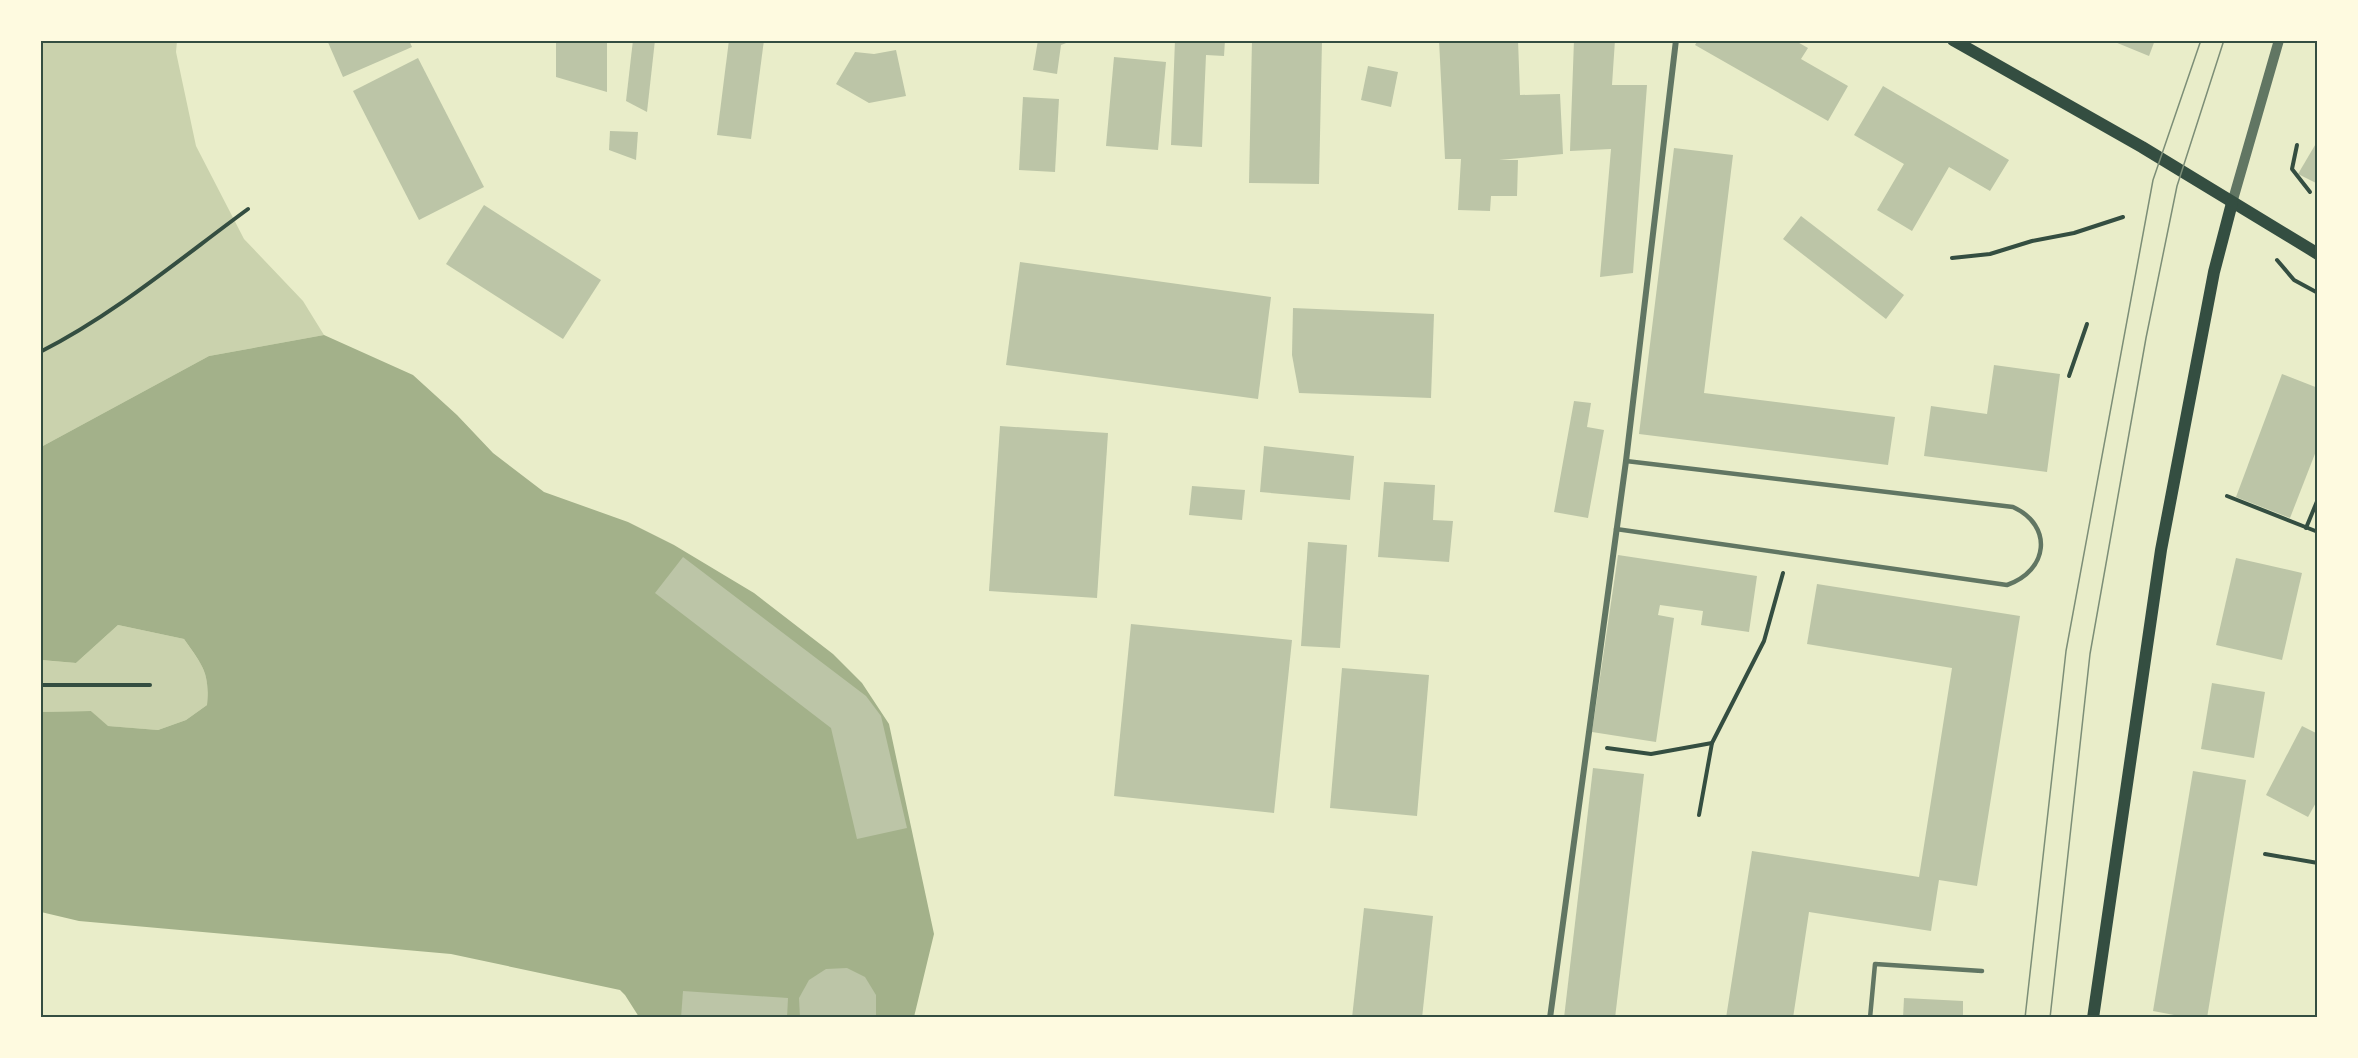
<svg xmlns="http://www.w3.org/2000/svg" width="2358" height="1058" viewBox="0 0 2358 1058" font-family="'Crimson Pro',serif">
  <rect width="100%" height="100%" fill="#e9edc9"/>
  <!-- green -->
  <g fill="#cad2ad">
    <polygon points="41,41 177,41 176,52 196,146 244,239 303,301 324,335 209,356 41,447"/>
    <path d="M 118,625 L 184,639 C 202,665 210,672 207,705 L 186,720 L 158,730 L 107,726 L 91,711 L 41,712 L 40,660 L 76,663 Z"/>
  </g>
  <!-- water -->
  <path fill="#a3b18a" d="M 324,335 L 413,375 L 457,415 L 493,453 L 544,492 L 628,522 L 674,545 L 754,593 L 833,654 L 862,683 L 889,724 L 934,934 L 914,1017 L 639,1017 L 625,995 L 620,990 L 451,954 L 79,921 L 41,912 L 40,712 L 91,711 L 108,726 L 158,730 L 186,720 L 207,705 C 210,672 202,665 184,639 L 118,625 L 76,663 L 41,660 L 41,447 L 209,356 Z"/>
  <!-- building -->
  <g fill="#bcc5a7">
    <polygon points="327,40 409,40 412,47 343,77"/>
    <polygon points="556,40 607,40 607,92 556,77"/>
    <polygon points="633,40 655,40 647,112 626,101"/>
    <polygon points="729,40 764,40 751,139 717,135"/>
    <polygon points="1038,40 1074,40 1061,45 1057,74 1033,70"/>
    <polygon points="1175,40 1225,40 1224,56 1206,55 1202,147 1171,145"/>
    <polygon points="1252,40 1322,40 1319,184 1249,183"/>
    <polygon points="1439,40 1518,40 1520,95 1560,94 1563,154 1499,160 1518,160 1517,196 1491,196 1490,211 1458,210 1461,159 1445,159"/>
    <polygon points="1574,40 1615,40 1612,85 1647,85 1633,273 1600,277 1611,149 1570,151"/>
    <polygon points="1698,40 1794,40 1808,48 1801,59 1848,86 1828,121 1695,45"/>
    <polygon points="2110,40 2155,40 2149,56"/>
    <polygon points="896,50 906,96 869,103 836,84 855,52 874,54"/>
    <polygon points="1114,57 1166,62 1158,150 1106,146"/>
    <polygon points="418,58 484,187 419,220 353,91"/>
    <polygon points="1368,66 1398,72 1391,107 1361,100"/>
    <polygon points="1883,86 2009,160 1990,191 1949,167 1912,231 1877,210 1904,164 1854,135"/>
    <polygon points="1023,97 1059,99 1055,172 1019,170"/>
    <polygon points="610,131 638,132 636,160 609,150"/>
    <polygon points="2318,140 2318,184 2298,174"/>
    <polygon points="1674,148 1733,155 1704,393 1895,417 1888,465 1639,434"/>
    <polygon points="484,205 601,280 563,339 446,264"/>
    <polygon points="1801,216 1904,295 1886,319 1783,239"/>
    <polygon points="1020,262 1271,297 1258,399 1006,365"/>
    <polygon points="1293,308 1434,314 1431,398 1299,393 1292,355"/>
    <polygon points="1994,365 2060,374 2047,472 1924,456 1931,406 1987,414"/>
    <polygon points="2282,374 2318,388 2318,446 2290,518 2236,497"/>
    <polygon points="1574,401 1591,403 1587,427 1604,430 1588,518 1554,512"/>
    <polygon points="1000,426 1108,433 1097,598 989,591"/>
    <polygon points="1264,446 1354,456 1350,500 1260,492"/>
    <polygon points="1384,482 1435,485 1433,520 1453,521 1449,562 1378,557"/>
    <polygon points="1192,486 1245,490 1242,520 1189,515"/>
    <polygon points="1308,542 1347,545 1340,648 1301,646"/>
    <polygon points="1618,555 1757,576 1749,632 1701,625 1703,611 1660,605 1658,615 1674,618 1656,742 1592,732"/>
    <polygon points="683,557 866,696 881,716 907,828 857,839 831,728 655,593"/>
    <polygon points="2236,558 2302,573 2282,660 2216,645"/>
    <polygon points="1817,584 2020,616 1977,886 1939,880 1931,931 1809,912 1793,1018 1726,1018 1752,851 1919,877 1952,668 1807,644"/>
    <polygon points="1131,624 1292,640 1274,813 1114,796"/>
    <polygon points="1342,668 1429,675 1417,816 1330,808"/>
    <polygon points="2212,683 2265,692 2254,758 2201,749"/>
    <polygon points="2302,726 2318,734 2318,799 2308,817 2266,795"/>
    <polygon points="1593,768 1644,774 1615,1018 1564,1018"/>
    <polygon points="2193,771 2246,780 2207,1018 2190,1018 2153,1011"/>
    <polygon points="1364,908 1433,916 1422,1018 1352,1018"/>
    <polygon points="847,968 865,977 876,995 876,1018 800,1018 799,998 809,980 826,969"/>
    <polygon points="683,991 788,998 787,1018 681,1018"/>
    <polygon points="1904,998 1963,1001 1963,1018 1903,1018"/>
  </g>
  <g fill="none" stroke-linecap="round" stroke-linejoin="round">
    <!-- path -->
    <g stroke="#344e41" stroke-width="4">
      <polyline points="2297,145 2292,169 2310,192"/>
      <polyline points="1952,258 1990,254 2032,241 2074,233 2123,217"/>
      <polyline points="2277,260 2294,280 2318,293"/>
      <path d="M 40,352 C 115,314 181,258 248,209"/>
      <polyline points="2069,376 2087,324"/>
      <polyline points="2227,496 2318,532"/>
      <polyline points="2306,528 2318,499"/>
      <polyline points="40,685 150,685"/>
      <polyline points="1607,748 1651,754 1712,743"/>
      <polyline points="1699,815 1712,743 1764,641 1783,573"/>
      <polyline points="2265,854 2318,863"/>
    </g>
    <!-- service -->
    <g stroke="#617663" stroke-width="4.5">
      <path d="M 1616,529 L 2007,585 C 2048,571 2054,526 2013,507 L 1626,461"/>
      <polyline points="1870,1018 1875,964 1982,971"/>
    </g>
    <!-- minor -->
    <polyline stroke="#617663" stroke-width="6" points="1550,1018 1626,461 1676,40"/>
    <!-- tertiary -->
    <polyline stroke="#617663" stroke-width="10" points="2232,203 2279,40"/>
    <!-- secondary -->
    <g stroke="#344e41" stroke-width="12">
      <polyline points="1953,40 2142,147 2318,254"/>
      <polyline points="2093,1018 2161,550 2214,272 2232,203"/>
    </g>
    <!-- tram -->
    <g stroke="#7c8e77" stroke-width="1.5">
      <polyline points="2025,1018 2066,651 2153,180 2201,40"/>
      <polyline points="2050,1018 2090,654 2146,338 2177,186 2224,40"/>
    </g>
  </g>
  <!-- border -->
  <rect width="2358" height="1058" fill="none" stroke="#fefae0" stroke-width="84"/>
  <rect x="42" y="42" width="2274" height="974" fill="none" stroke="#344e41" stroke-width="2"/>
</svg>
